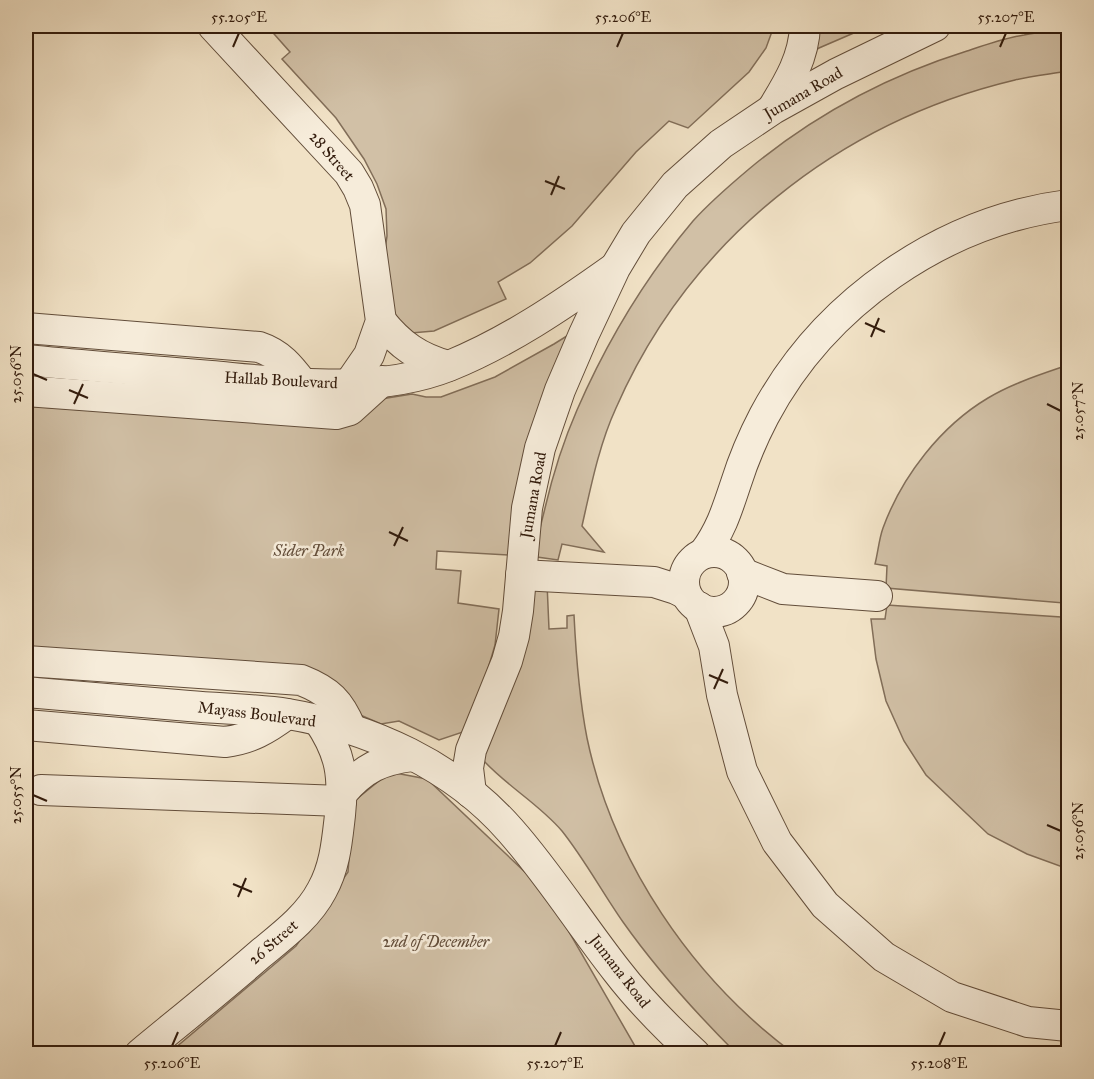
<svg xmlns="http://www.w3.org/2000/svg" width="1094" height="1079" viewBox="0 0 1094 1079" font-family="'IM FELL Great Primer',serif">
  <rect width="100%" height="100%" fill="#f1e2c6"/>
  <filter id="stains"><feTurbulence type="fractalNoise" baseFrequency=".00333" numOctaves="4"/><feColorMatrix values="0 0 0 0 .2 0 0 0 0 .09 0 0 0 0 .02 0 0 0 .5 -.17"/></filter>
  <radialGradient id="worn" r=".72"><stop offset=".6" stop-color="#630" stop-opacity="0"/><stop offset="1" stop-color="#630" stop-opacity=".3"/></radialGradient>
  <!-- green -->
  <g fill="#d1c0a6" stroke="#826e59" stroke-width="1.5">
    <polygon points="267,26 774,26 766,48 749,72 688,128 669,121 636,152 572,226 530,263 498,282 506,299 434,331 411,333 396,325 380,286 387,236 386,209 377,184 364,159 336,118 282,59 290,52"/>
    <polygon points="810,26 870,26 819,48 801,59"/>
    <path d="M 1068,29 L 1068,71 C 1051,74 1032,76 1015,80 C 838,122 689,241 616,408 C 599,445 591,486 582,526 L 604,552 L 562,544 L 558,560 L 537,557 C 536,540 541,525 545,508 C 553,474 563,442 577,410 C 607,341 645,278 693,221 C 710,202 730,185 749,169 C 814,115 887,76 967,51 C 985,45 1005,38 1024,35 C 1038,32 1054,31 1068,29 Z"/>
    <polygon points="578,329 513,520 508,555 437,551 436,569 461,571 458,603 499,609 495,645 485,679 463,732 439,740 399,721 381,724 351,711 345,698 26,647 26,406 303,425 381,399 412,394 426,397 441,397 495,377 554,344"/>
    <path d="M 1068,365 L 1068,590 L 1064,603 L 886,588 L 887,566 L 875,564 C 878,552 879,539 883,528 C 902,476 941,426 988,398 C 1013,383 1042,374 1068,365 Z"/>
    <path d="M 547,583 L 549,629 L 567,628 L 567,616 L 574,615 C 576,656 579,697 587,738 C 613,862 692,978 793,1053 L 736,1053 C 695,1012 657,970 623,922 C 602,892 585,860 562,831 C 539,804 508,787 484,761 L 484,744 L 532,587 Z"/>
    <polygon points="887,605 1061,617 1068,649 1068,869 1027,854 988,834 926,775 904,741 886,701 876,659 871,619 885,619"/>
    <polygon points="390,772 427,779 546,892 639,1053 168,1054 296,946 348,872 353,802"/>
  </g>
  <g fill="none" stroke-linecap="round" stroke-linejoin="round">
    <defs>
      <g id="minor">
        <polyline points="213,26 349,173 358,188 365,205 381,321 369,355 349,384"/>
        <path d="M 773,108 C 789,82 804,57 805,26"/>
        <path d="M 381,321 C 400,345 419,358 448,366"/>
        <path d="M 26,328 L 259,347 C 280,354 290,367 303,384"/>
        <path d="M 26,360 C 87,366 149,371 211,376 C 287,383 376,395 449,366 C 508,342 561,306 613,269"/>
        <polyline points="26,391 336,414 350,410 382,381"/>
        <circle cx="714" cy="582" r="30"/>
        <path d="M 704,553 C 721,530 727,510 736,483 C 743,461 753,437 764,416 C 824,303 942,221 1068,205"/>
        <polyline points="742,573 783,589 877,596"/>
        <polyline points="521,575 654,582 676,589 686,594"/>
        <polyline points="699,607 714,646 722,695 742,771 777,842 825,905 884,957 952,997 1028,1022 1068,1026"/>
        <path d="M 26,661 L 301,680 C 329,691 340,702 351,729"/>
        <path d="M 26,692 C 80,697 134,701 189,706 C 222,709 256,709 288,714 C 371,728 454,766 510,830 C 549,874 580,924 617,971 C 640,1001 667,1028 695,1054"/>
        <path d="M 26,725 L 225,742 C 250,739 267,729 287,714"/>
        <polyline points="41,790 341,801"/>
        <path d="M 343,792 C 364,768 381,760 412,756"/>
        <polyline points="471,793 468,768 471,750 507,661 514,636 518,611 527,508 540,448 560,390 584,334 615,268 636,233 675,185 721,144 773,109 836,74 935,26"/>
        <path d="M 140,1054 C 180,1021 220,989 259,955 C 282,936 308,917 322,890 C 335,867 337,841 340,815 C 344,776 341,754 319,721"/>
      </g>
    </defs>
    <!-- minor casing -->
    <use href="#minor" stroke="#624d3a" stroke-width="32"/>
    <!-- minor -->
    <use href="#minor" stroke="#f6ecda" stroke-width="30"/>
  </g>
  <!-- ticks -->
  <path fill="none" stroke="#321b0c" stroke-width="2" d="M 233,47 L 239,33M 617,47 L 623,33M 1000,47 L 1006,33M 545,181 L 565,189M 551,195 L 559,176M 865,323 L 885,332M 871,337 L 879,318M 33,374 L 47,380M 69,390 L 88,398M 74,404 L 83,384M 1047,404 L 1061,411M 389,532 L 408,541M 394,546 L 403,527M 709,675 L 728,683M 714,689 L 723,669M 33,795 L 47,801M 1047,825 L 1061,831M 233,884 L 252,892M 238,897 L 246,878M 172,1046 L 178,1032M 555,1046 L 561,1032M 939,1046 L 945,1032"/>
  <g text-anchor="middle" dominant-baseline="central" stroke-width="5" stroke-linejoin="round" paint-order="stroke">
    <!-- street labels -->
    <g font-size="16" fill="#321b0c" stroke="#f6ecda">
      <text transform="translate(803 93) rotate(-30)">Jumana Road</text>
      <text transform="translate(332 156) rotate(49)">28 Street</text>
      <text transform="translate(281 380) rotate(3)">Hallab Boulevard</text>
      <text transform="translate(533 495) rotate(-80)">Jumana Road</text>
      <text transform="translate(257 714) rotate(7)">Mayass Boulevard</text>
      <text transform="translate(273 942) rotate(-41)">26 Street</text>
      <text transform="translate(620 971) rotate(52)">Jumana Road</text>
    </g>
    <!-- park labels -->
    <g font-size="16" font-style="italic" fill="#624d3a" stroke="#f6ecda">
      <text x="309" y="550">Sider Park</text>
      <text x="436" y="941">2nd of December</text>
    </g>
  </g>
  <!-- margin -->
  <rect width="1094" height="1079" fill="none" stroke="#f1e2c6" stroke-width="66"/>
  <rect x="33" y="33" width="1028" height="1013" fill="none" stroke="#321b0c" stroke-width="2"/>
  <g font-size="15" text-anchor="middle" fill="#321b0c">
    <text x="239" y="22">55.205°E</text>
    <text x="623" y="22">55.206°E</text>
    <text x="1006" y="22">55.207°E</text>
    <text transform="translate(16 374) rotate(-90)" y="5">25.056°N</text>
    <text transform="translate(1078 411) rotate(-90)" y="5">25.057°N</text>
    <text transform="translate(16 795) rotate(-90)" y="5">25.055°N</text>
    <text transform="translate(1078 831) rotate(-90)" y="5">25.056°N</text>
    <text x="172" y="1068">55.206°E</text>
    <text x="555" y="1068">55.207°E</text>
    <text x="939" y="1068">55.208°E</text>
  </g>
  <rect width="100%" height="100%" filter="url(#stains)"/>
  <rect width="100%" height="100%" fill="url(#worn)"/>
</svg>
